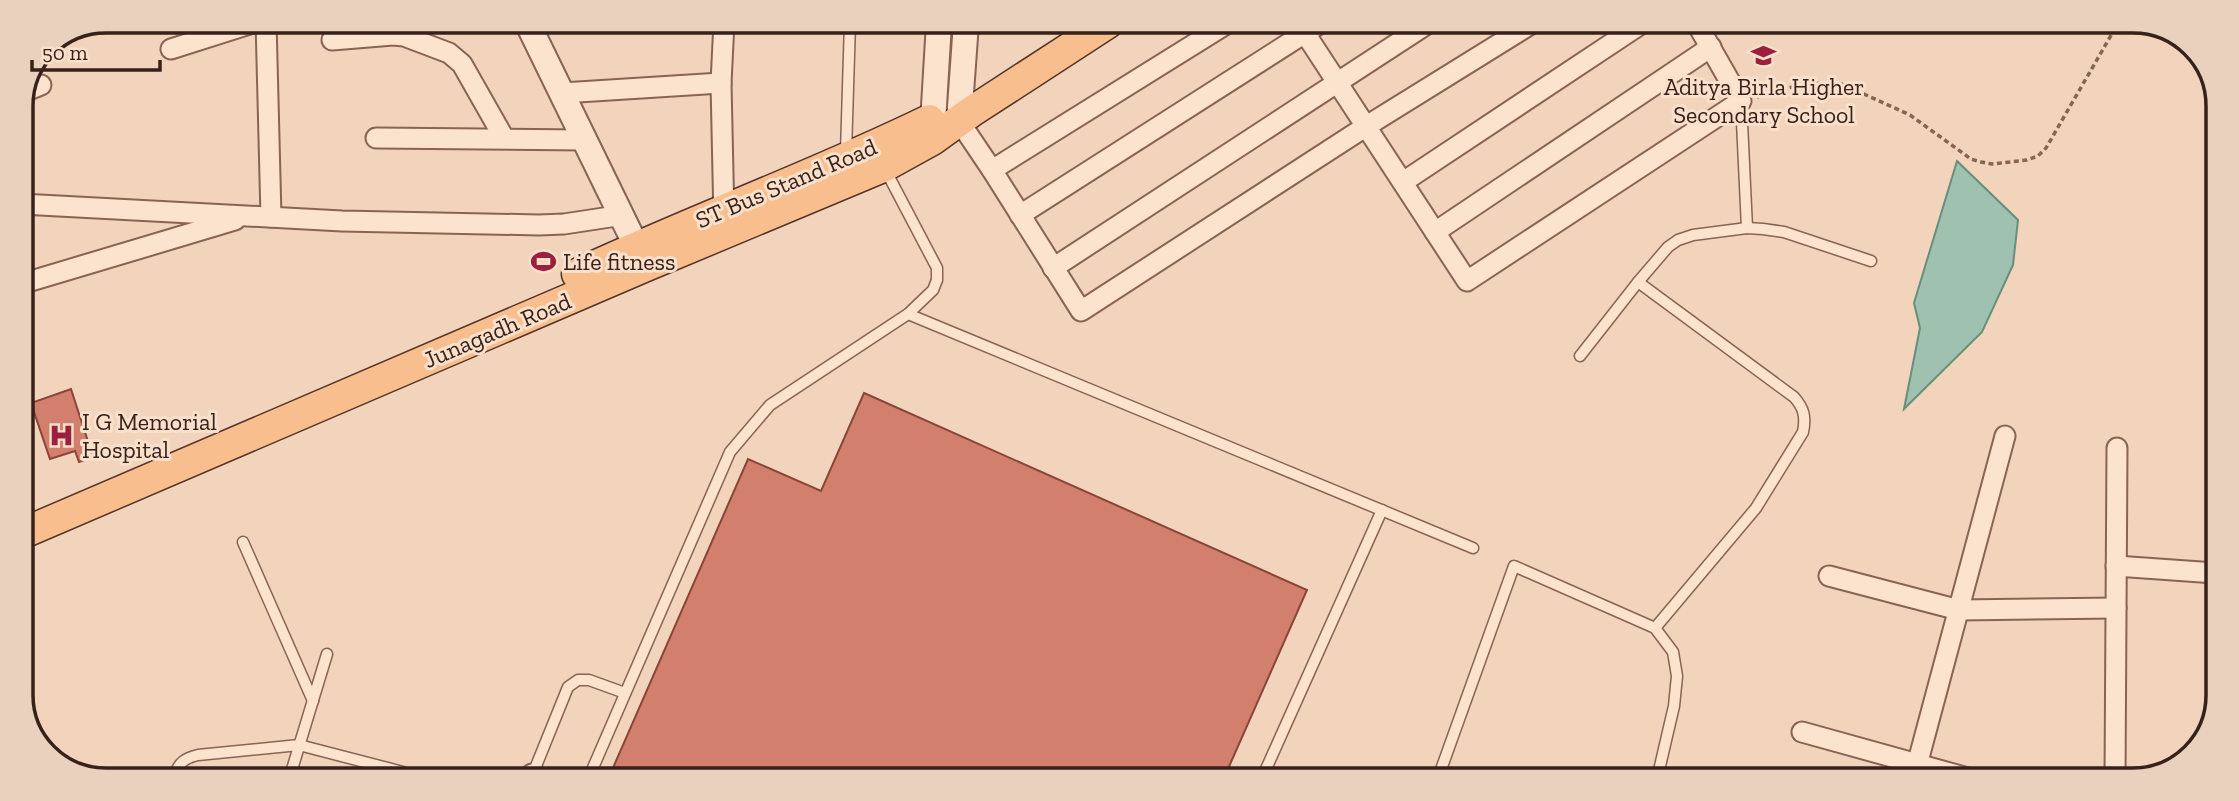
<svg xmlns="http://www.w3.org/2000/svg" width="2239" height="801" viewBox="0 0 2239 801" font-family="'Zilla Slab',serif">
  <rect width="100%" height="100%" fill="#f1d4bb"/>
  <!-- water -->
  <polygon fill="#9fc1af" stroke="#678f7b" stroke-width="2" points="1957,161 2018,220 2013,265 1982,332 1904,409 1920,328 1914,303"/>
  <!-- building -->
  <g fill="#d27f6d" stroke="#8a4538" stroke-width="2">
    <polygon points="71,389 93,457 79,462 75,451 50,459 31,403"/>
    <polygon points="864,393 1307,590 1224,778 609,777 748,459 821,491"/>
  </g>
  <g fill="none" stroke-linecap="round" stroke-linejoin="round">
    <defs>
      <g id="service">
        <polyline points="1741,101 1747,228"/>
        <polyline points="846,152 850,23"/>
        <path d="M 1638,282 L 1794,397 C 1804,408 1806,417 1803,432 L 1756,508 L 1655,628"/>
        <polyline points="908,314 1473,548"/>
        <polyline points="1580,356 1638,282 1668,247 1678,240 1693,235 1747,228 1763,229 1784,232 1871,261"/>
        <polyline points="243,542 313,701"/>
        <path d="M 174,776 C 179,762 185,758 198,755 L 299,745 L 403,772"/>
        <polyline points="290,776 327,654"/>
        <polyline points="532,776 568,687 578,680 589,680 625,693"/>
        <polyline points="589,777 730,452 770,405 908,314 933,290 937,280 937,268 886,171"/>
        <polyline points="1262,778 1382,510"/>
        <polyline points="1438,778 1514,566 1655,628 1673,652 1677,676 1674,706 1657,779"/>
      </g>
      <g id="minor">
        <polyline points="266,21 271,217"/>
        <polyline points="1299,24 1467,281 1741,101 1697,24"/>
        <polyline points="332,40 393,35 404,36 449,53 462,64 504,138"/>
        <polyline points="171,49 259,21"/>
        <polyline points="26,91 41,85"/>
        <polyline points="562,93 721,83"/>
        <polyline points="959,121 992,170 1081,311 1365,127 1531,24"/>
        <polyline points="376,138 584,140"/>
        <polyline points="992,170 1228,23"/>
        <polyline points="1403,182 1641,24"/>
        <polyline points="21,204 342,221 539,225 564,224 623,215"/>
        <polyline points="1020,215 1319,24"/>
        <polyline points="724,220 721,83 724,22"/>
        <polyline points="1435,232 1711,47"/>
        <polyline points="1053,268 1427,24"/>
        <polyline points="21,284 235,220"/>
        <polyline points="2116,566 2215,573"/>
        <polyline points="1829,576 1959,610 2116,608"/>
        <polyline points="1802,732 1975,780"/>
        <polyline points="532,774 538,777"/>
        <polyline points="1913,780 2005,436"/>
        <polyline points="2115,780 2117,448"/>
      </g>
      <g id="tertiary">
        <polyline points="527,22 644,262"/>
        <polyline points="959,121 966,23"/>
        <polyline points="932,139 939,23"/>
      </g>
      <g id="primary">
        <path d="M 577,274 C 693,220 814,176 929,120"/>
        <polyline points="21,534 646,266 883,167 932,140 971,112 1108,23"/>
      </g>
    </defs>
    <!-- service casing -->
    <use href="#service" stroke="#896354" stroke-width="13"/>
    <!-- minor casing -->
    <use href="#minor" stroke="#896354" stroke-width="23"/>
    <!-- tertiary casing -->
    <use href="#tertiary" stroke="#896354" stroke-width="28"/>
    <!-- primary casing -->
    <use href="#primary" stroke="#563329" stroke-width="33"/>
    <!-- path -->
    <polyline stroke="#896354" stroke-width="3.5" stroke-dasharray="5 3.5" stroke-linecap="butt" points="1757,97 1806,83 1842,84 1910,115 1971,159 1981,162 1992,164 2027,160 2038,156 2046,148 2117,25"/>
    <!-- service -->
    <use href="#service" stroke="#fbe3ce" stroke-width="10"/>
    <!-- minor -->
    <use href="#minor" stroke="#fbe3ce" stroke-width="19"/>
    <!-- tertiary -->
    <use href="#tertiary" stroke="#fbe3ce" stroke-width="24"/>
    <!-- primary -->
    <use href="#primary" stroke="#f8be8e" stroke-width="30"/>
  </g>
  <!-- icons -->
  <defs>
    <symbol id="school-bare" viewBox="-9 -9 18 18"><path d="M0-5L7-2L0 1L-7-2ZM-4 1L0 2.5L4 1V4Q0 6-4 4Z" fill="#9c1f3e" stroke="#f8e0cb" stroke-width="2.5" paint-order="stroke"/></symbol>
    <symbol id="stadium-bare" viewBox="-9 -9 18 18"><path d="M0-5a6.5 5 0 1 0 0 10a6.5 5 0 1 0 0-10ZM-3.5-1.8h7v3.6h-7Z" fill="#9c1f3e" stroke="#f8e0cb" stroke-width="2.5" paint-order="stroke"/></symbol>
    <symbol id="hospital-bare" viewBox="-9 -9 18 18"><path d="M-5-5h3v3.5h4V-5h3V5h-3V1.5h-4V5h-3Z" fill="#9c1f3e" stroke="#f8e0cb" stroke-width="2.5" paint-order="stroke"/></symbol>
  </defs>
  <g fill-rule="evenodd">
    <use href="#school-bare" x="1746" y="38" width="35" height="35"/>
    <use href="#stadium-bare" x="526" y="244" width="35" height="35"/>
    <use href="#hospital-bare" x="44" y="418" width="35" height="35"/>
  </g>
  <g text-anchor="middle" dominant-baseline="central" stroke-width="6" stroke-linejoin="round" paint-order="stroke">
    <!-- poi labels -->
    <g font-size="24" fill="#37211a" stroke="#f8e0cb" text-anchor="start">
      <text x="1764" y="86" text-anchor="middle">Aditya Birla Higher<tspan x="1764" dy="28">Secondary School</tspan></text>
      <text x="563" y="261">Life fitness</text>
      <text x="82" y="421">I G Memorial<tspan x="82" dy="28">Hospital</tspan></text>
    </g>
    <!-- street labels -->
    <g font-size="24" fill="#37211a" stroke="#f8e0cb">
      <text transform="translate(786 183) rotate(-23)">ST Bus Stand Road</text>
      <text transform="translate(497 330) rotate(-23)">Junagadh Road</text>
    </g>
  </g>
  <!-- crop -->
  <path d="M0 0H2239V801H0ZM106 33H2133A73 73 0 0 1 2206 106V695A73 73 0 0 1 2133 768H106A73 73 0 0 1 33 695V106A73 73 0 0 1 106 33Z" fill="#e9d1bd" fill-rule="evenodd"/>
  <path fill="none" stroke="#37211a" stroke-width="3.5" d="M106 33H2133A73 73 0 0 1 2206 106V695A73 73 0 0 1 2133 768H106A73 73 0 0 1 33 695V106A73 73 0 0 1 106 33Z"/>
  <!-- scale -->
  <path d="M32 60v10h128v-10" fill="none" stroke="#37211a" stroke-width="3.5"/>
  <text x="42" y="60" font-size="21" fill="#37211a" stroke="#f8e0cb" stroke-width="5" paint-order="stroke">50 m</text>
</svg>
